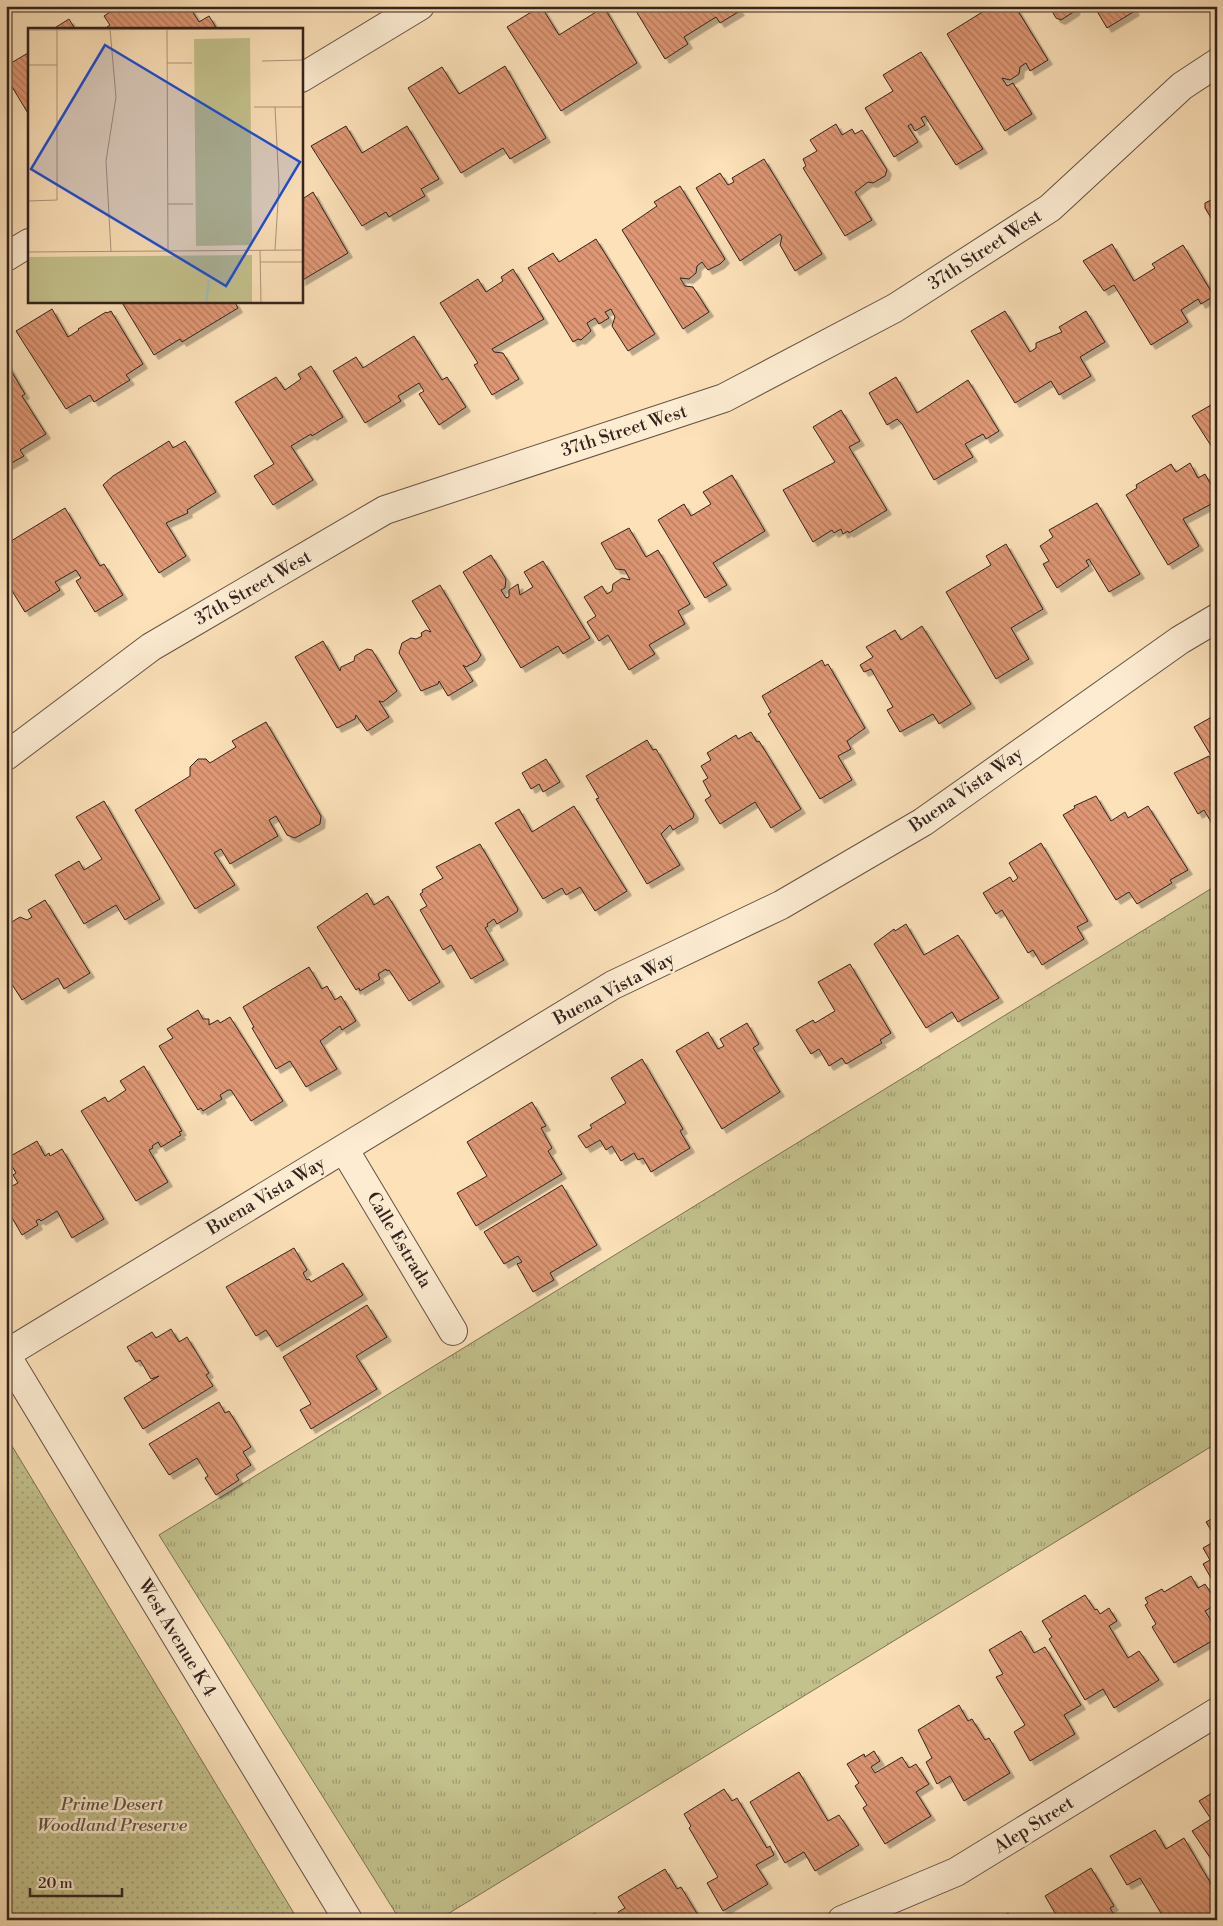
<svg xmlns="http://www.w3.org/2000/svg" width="1223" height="1926" viewBox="0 0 1223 1926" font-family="'Libre Bodoni',serif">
  <defs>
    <pattern id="grass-tufts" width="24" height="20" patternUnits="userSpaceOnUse" patternTransform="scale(1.25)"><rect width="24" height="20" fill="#c3c18c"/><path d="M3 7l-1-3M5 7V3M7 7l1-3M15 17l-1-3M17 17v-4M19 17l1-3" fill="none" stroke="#9f9c72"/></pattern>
    <pattern id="park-dots" width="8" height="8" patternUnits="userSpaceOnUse" patternTransform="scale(1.25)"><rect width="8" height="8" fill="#c3c18c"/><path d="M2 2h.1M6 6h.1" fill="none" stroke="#9f9c72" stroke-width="1.8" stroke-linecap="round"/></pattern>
    <pattern id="building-back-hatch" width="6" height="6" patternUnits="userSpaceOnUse" patternTransform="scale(1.25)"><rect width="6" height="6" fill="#df9774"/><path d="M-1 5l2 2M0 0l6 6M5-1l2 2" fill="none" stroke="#b57b5f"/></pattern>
    <filter id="shadow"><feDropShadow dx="4.5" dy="4.5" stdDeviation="0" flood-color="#0004"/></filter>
  </defs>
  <rect width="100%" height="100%" fill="#fce1b9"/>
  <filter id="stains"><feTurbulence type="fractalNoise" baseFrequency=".004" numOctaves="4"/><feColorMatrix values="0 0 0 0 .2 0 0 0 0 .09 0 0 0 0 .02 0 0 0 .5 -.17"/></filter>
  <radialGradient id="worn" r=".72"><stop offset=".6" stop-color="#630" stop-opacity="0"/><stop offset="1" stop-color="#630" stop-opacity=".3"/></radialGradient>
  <!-- grass -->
  <polygon fill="url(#grass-tufts)" stroke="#7b7255" points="1217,885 1217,1443 438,1920 400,1920 159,1535"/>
  <!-- park -->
  <polygon fill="url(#park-dots)" stroke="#7b7255" points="6,1436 298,1920 6,1920"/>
  <!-- building -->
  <g fill="url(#building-back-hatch)" stroke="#33231e" filter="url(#shadow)">
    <polygon points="119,6 185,6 186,8 189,6 199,22 209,16 217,29 108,29 107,27 110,25 104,16"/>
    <polygon points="541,6 559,35 604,7 637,63 561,111 507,27"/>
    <polygon points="633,6 736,6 740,11 720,23 716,17 684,37 688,44 665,59"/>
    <polygon points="982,6 1015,6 1048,60 1030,71 1026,63 1020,67 1019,74 1010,80 1002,78 1007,86 1013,83 1032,114 1005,131 947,34 984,11"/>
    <polygon points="1049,6 1076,6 1075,11 1061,20 1056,18"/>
    <polygon points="1094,6 1132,6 1135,11 1107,28"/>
    <polygon points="69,19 75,29 53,29"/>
    <polygon points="921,52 983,149 956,165 925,116 921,118 925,125 915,131 911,124 908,126 918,142 894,157 865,108 893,91 883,75"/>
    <polygon points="28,53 29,55 29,115 8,80 10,79 6,72 6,66"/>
    <polygon points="505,66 546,138 510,159 503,148 461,173 408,88 442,67 459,94"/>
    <polygon points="836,124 842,135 852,129 855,134 862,130 887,170 885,176 873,183 868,182 855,192 872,220 845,236 803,168 806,166 803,159 817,151 810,140"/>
    <polygon points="346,126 362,153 407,126 439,179 421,189 425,196 389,217 386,212 362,226 311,146"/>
    <polygon points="764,159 822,254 795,271 780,245 782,237 780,234 740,261 696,188 720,173 728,185 734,182 732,178"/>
    <polygon points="680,186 725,259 720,264 708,270 702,262 697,266 696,273 689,279 680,278 685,286 693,287 709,312 683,329 622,230 657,206 654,202"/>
    <polygon points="313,192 348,253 301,281 301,200"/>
    <polygon points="1217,197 1217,228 1205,208 1205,203"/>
    <polygon points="596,239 655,334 628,351 612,326 615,317 611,309 605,312 609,318 599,324 595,318 587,323 591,331 581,340 578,339 573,342 528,268 553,253 559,262"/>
    <polygon points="1112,244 1134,281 1155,268 1152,264 1183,245 1214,296 1201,304 1198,299 1181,310 1188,322 1151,345 1114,285 1104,291 1083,261"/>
    <polygon points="513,269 544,319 492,349 494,352 503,353 519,379 492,395 474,365 478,363 440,303 478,279 486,292 503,281 501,277"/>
    <polygon points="121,301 234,301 238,308 182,342 180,339 154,355"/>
    <polygon points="52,309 68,337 79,330 78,329 106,312 107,313 111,311 143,364 126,375 130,380 94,402 90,395 66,409 16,331"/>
    <polygon points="1005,311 1030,352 1036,348 1036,343 1062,332 1059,327 1086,311 1105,342 1080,357 1091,376 1059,395 1051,381 1015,403 971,331"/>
    <polygon points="414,336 442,380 447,377 466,407 439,425 419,394 424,391 419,383 398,396 401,401 365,423 333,371 356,357 363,368"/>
    <polygon points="6,362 25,394 22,396 46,434 20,450 24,456 6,466"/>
    <polygon points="311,366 343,417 312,436 311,434 291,446 313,480 273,505 254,476 274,464 235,402 276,377 285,390 301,379 298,374"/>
    <polygon points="896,377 917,413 968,380 999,431 986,439 983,434 965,444 973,457 934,480 902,424 897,419 887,425 869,393"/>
    <polygon points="1211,405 1217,413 1217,455 1192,416"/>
    <polygon points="841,410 860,441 849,447 887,510 849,533 848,531 843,534 841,529 834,533 832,530 813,542 783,490 835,462 813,427"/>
    <polygon points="169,441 173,448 185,441 216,492 187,510 188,513 166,523 186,556 159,573 103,485 113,476"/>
    <polygon points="1190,463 1198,478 1205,474 1217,495 1217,501 1183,519 1199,546 1168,565 1126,495 1137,488 1136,485 1171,464 1176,472"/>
    <polygon points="732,475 765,531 713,563 727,585 705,598 658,520 684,504 691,516 711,504 703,492"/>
    <polygon points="1097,503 1140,574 1109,592 1089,559 1086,561 1089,566 1057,588 1043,564 1049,561 1040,546 1053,537 1049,530"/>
    <polygon points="65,508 100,566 104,564 123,595 95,612 76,581 81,578 76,570 55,582 60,590 25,612 6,581 6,546 13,542 11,541"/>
    <polygon points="629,528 646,557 658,550 690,604 678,611 685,624 649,645 655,654 629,670 608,635 599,641 587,622 596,616 584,597 602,586 607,594 612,591 613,584 622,578 630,580 625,570 616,569 601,543"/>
    <polygon points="1006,544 1043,609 1011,628 1029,659 996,679 946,592 991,565 986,556"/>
    <polygon points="491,555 506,579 505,588 501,590 506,598 509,597 509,590 518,584 520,595 533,587 524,572 543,561 590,638 563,654 558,646 521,668 463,572"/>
    <polygon points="440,585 481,655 477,661 466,667 463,665 473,681 448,696 439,681 438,684 421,691 399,653 402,643 411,638 416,639 422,636 421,633 426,630 431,632 412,601"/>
    <polygon points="922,626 971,704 939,724 933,714 900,732 887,710 893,707 871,669 864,672 860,665 873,657 866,647 895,630 901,640"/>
    <polygon points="323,641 340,671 341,667 354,661 355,656 367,649 372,650 397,691 383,702 379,701 389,717 367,731 356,715 355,719 337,728 295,657"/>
    <polygon points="822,660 825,666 828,664 865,728 847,741 851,749 838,756 852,780 820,799 768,714 771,712 762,696"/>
    <polygon points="1217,714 1217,832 1204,810 1198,814 1174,773 1209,756 1213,763 1215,762 1194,727"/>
    <polygon points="266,722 321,816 320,824 295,838 287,835 276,816 269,820 278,836 230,864 221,849 214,853 235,885 195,909 135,810 190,776 190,767 198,759 206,759 210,763 236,747 232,741"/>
    <polygon points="751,732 757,742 759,741 801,809 771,828 755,802 720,824 705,800 711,796 703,781 708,778 701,766 711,760 707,753 736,735 738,739"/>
    <polygon points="647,740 653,750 656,749 694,814 693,818 673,830 670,825 661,834 680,865 647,884 596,799 599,798 586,776"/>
    <polygon points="546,759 560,782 543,792 539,784 531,789 522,773"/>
    <polygon points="1096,796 1111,821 1125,812 1128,818 1148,806 1188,870 1170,880 1172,883 1137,904 1129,892 1116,900 1063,815 1075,808 1074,806"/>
    <polygon points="104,801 160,899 125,920 116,905 84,924 55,875 79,861 84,870 102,859 76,817"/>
    <polygon points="574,806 627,891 595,911 580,887 566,895 562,888 543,899 495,823 519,809 532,832"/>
    <polygon points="1041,843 1088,921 1077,927 1084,939 1042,965 1033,950 1028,953 1002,910 996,914 983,893 1010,877 1013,882 1018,878 1009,863"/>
    <polygon points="480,844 518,909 517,912 497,924 494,919 487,924 488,926 485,928 504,960 471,979 451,945 443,950 420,910 427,906 420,894 423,892 422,890 443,878 436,867"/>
    <polygon points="367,893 374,905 388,896 440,982 409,1001 389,970 387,971 386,969 378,974 380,979 360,991 359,988 356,990 317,927"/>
    <polygon points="45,900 90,973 64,989 58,978 22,1000 6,975 6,927 8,930 10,923 20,917 27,920 32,917 28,910"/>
    <polygon points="906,924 924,955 958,935 999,998 958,1022 952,1012 926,1028 874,944 894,929 895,931"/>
    <polygon points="850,964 891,1033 880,1040 882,1043 846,1064 842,1058 829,1066 819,1049 811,1054 796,1030 813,1020 815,1023 835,1011 818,982"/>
    <polygon points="309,967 322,989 327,986 335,1000 341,996 356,1021 342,1030 340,1026 320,1041 337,1069 306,1087 290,1061 276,1069 252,1028 254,1027 243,1007"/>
    <polygon points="198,1010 203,1019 209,1019 209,1025 218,1020 220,1023 230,1017 283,1101 251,1121 231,1090 228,1090 220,1095 222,1099 203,1111 201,1108 198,1110 159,1046 173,1038 167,1029"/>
    <polygon points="747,1023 759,1044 753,1048 780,1092 722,1129 676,1051 708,1032 718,1049 724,1046 720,1039"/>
    <polygon points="642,1059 683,1129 680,1131 690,1148 651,1172 643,1158 638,1160 634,1153 621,1161 612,1146 606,1150 600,1140 586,1148 578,1136 592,1128 590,1125 626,1103 611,1078"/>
    <polygon points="144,1066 182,1131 179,1132 181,1135 161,1147 158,1142 152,1146 153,1148 149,1150 168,1182 136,1201 81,1111 105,1097 108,1102 126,1090 120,1081"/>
    <polygon points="532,1102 546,1126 541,1128 552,1148 548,1151 562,1174 476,1226 457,1193 487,1176 467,1142"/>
    <polygon points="37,1141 45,1156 49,1153 50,1156 62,1149 104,1219 72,1238 57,1211 41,1221 39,1219 36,1221 38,1225 22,1235 7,1209 13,1205 6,1194 6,1189 18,1183 13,1175 16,1173 7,1158"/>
    <polygon points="562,1185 597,1245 550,1273 554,1280 533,1292 517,1264 522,1262 518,1256 504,1264 484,1232"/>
    <polygon points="294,1248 307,1270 303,1273 307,1280 309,1279 311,1282 343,1263 363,1295 277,1347 266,1330 256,1336 226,1287"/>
    <polygon points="367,1305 387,1337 356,1356 377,1389 311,1429 300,1410 311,1404 283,1357"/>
    <polygon points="171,1329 179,1342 187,1337 209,1373 206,1375 213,1386 143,1429 124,1398 159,1376 151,1379 140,1360 136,1362 127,1347 152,1332 156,1338"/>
    <polygon points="219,1402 225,1413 229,1411 251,1447 243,1452 251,1465 236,1475 239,1480 216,1495 205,1478 208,1476 197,1458 169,1475 149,1444"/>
    <polygon points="1217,1516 1217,1540 1206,1522"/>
    <polygon points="1217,1540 1217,1584 1215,1585 1203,1564 1210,1560 1203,1548"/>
    <polygon points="1191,1576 1198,1588 1205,1584 1217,1602 1217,1604 1205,1611 1217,1630 1217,1638 1174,1663 1152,1627 1156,1624 1145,1605 1148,1603 1145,1598 1162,1589 1164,1592"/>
    <polygon points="1085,1595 1095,1610 1097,1609 1100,1614 1109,1608 1117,1621 1109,1626 1128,1658 1139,1651 1159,1680 1114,1708 1103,1689 1085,1700 1049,1639 1052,1637 1042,1621"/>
    <polygon points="1021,1631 1034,1653 1045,1647 1081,1705 1064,1715 1075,1734 1030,1761 1014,1732 1025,1725 996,1677 1003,1674 989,1650"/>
    <polygon points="959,1705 968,1721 972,1719 985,1740 989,1738 1010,1773 964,1801 950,1776 937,1784 926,1762 932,1758 918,1730"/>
    <polygon points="874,1751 880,1761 871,1767 875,1773 902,1757 909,1768 916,1764 929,1784 916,1792 931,1816 885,1844 863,1808 867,1805 855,1786 859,1783 847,1764 864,1754 865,1757"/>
    <polygon points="799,1772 828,1821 839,1815 859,1845 815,1871 804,1852 785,1863 750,1802"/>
    <polygon points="724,1789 732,1801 737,1798 767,1848 770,1846 774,1855 756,1865 768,1884 723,1911 707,1883 718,1877 689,1828 691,1826 684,1814"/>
    <polygon points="1217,1790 1217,1868 1192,1831 1211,1819 1199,1801"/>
    <polygon points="1155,1830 1166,1849 1184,1838 1217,1894 1214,1899 1217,1904 1217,1916 1210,1920 1165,1920 1140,1878 1127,1885 1110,1856"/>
    <polygon points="1091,1868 1114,1906 1110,1908 1117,1920 1059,1920 1045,1896"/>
    <polygon points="665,1869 677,1889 681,1887 701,1920 623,1920 618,1912 625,1908 618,1897"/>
    <polygon points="595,1913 599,1920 584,1920"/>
    <polygon points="1008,1913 1013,1920 998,1920"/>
  </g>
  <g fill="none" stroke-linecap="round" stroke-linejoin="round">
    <defs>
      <g id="street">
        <polyline points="301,78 420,6"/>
        <polyline points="6,257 29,243"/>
        <polyline points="6,756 151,647 385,510 724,398 895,308 1050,208 1182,86 1217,63"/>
        <polyline points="344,1149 453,1331"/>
        <polyline points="6,1354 613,985 781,905 923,822 1180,640 1217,618"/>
        <polyline points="6,1355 348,1920"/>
        <polyline points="842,1920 956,1872 1217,1712"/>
      </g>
    </defs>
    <!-- street casing -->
    <use href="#street" stroke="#655245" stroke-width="30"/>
    <!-- street -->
    <use href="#street" stroke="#fdecd2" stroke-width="28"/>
  </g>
  <g text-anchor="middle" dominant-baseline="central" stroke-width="5" stroke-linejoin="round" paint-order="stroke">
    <!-- street labels -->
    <g font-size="18" fill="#33231e" stroke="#fdecd2">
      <text transform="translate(985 250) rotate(-33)">37th Street West</text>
      <text transform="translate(624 431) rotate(-18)">37th Street West</text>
      <text transform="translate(253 588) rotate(-30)">37th Street West</text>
      <text transform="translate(966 790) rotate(-35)">Buena Vista Way</text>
      <text transform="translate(614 989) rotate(-28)">Buena Vista Way</text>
      <text transform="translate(266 1196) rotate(-31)">Buena Vista Way</text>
      <text transform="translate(399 1240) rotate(59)">Calle Estrada</text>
      <text transform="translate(177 1638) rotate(59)">West Avenue K 4</text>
      <text transform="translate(1034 1825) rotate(-32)">Alep Street</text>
    </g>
    <!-- park labels -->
    <g font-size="18" font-style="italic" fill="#5e523f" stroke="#fdecd2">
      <text x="112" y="1804">Prime Desert<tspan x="112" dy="21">Woodland Preserve</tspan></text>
    </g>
  </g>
  <!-- overview -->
  <g transform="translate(28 28)">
    <rect width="275" height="275" fill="#fce1b9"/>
    <path d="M 222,10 L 224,217 L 168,218 L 166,11 Z" fill="#c3c18c"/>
    <path d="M 224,227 L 224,275 L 0,275 L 0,229 Z" fill="#c3c18c"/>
    <path fill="none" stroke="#a1bcb7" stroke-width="2.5" d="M 178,275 L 181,252"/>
    <path fill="none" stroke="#ac957b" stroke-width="1" d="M 82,1 L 88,69 L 78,133 L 83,223M 0,2 L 275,1M 139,2 L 140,223M 234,33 L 275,32M 139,35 L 164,35M 0,37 L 29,37M 226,79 L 275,79M 247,79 L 251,158 L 247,222M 0,173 L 29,172 L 29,1M 140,176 L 165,176M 232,222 L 233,275M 0,224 L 275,222M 232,234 L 275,234"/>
    <path fill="#1d4ed8" fill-opacity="0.15" stroke="#1d4ed8" stroke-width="2.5" d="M 77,17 L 272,134 L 198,258 L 3,141 Z"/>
    <rect width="275" height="275" fill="none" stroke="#33231e" stroke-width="2.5"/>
  </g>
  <!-- margin -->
  <rect width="1223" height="1926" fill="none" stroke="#fce1b9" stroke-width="25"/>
  <rect x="8" y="8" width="1208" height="1911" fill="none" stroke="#33231e" stroke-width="2.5"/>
  <rect x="12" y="12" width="1198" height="1901" fill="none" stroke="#33231e"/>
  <!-- scale -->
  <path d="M30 1888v8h92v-8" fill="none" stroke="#33231e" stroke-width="2.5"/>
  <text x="38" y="1888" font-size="15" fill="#33231e" stroke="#fdecd2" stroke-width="4" paint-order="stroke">20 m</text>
  <rect width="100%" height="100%" filter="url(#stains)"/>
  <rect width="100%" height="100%" fill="url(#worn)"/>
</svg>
